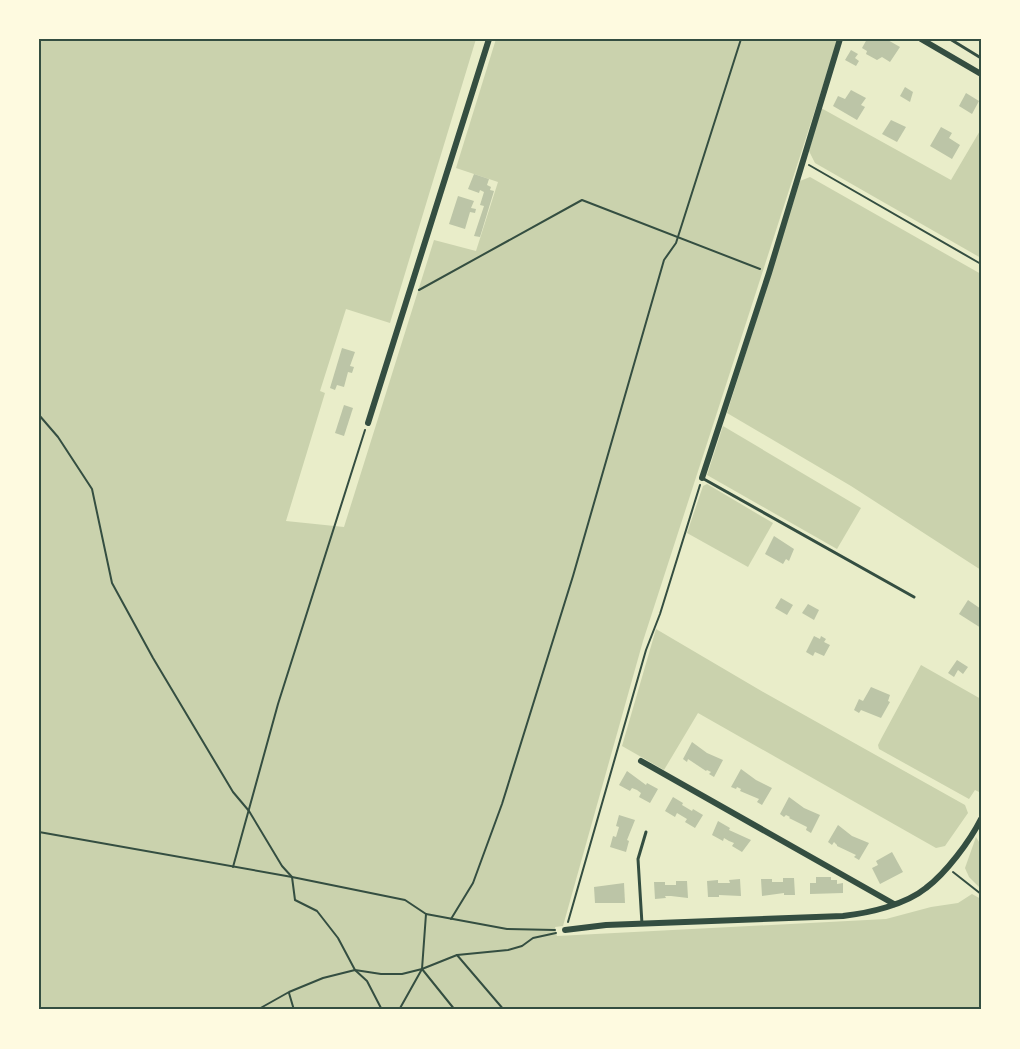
<svg xmlns="http://www.w3.org/2000/svg" width="1020" height="1049" viewBox="0 0 1020 1049" font-family="'Source Sans 3',sans-serif">
  <rect width="100%" height="100%" fill="#e9edc9"/>
  <!-- green -->
  <g fill="#cad2ad">
    <polygon points="39,39 476,39 390,323 346,309 320,391 325,393 286,521 344,527 434,240 476,251 498,182 456,168 496,39 838,39 643,641 563,926 555,927 557,936 886,919 931,907 958,903 972,894 981,899 981,1010 39,1010"/>
    <polygon points="821,108 951,180 981,129 981,258 815,163 809,151"/>
    <polygon points="810,177 981,274 981,570 851,486 727,413 800,181"/>
    <polygon points="723,426 861,508 837,549 707,475"/>
    <polygon points="707,484 773,523 748,567 687,533 703,486"/>
    <polygon points="656,629 765,693 965,805 968,813 945,846 936,848 698,713 664,770 622,746"/>
    <polygon points="921,665 981,699 981,793 975,790 969,799 879,749 878,745 881,739"/>
    <polygon points="976,837 981,845 981,889 969,877 965,868"/>
  </g>
  <!-- building -->
  <g fill="#bcc5a7">
    <polygon points="867,39 886,39 900,47 890,62 882,57 877,60 866,54 867,51 862,48"/>
    <polygon points="851,50 858,54 855,58 859,61 856,66 845,60"/>
    <polygon points="905,87 913,92 910,102 900,96"/>
    <polygon points="851,90 866,98 861,105 865,107 857,120 833,106 838,96 845,99"/>
    <polygon points="966,93 979,101 972,114 959,106"/>
    <polygon points="891,120 906,127 897,142 882,134"/>
    <polygon points="941,127 952,133 949,138 960,145 952,159 930,146"/>
    <polygon points="474,174 489,179 487,185 491,187 490,190 494,191 480,237 474,236 484,206 480,205 484,192 480,190 479,193 468,189"/>
    <polygon points="458,196 474,201 471,208 476,209 475,213 470,212 465,229 449,224"/>
    <polygon points="342,348 355,352 350,366 354,367 352,373 348,372 344,387 337,385 335,390 330,388"/>
    <polygon points="344,405 353,408 344,436 335,433"/>
    <polygon points="774,536 794,549 789,561 786,559 783,564 765,554"/>
    <polygon points="781,598 793,605 787,615 775,608"/>
    <polygon points="968,600 981,609 981,628 959,614"/>
    <polygon points="808,604 819,610 814,620 802,613"/>
    <polygon points="814,636 820,639 821,636 826,639 824,642 830,645 824,656 815,652 813,656 806,652"/>
    <polygon points="957,660 968,667 963,674 958,670 954,677 948,673"/>
    <polygon points="871,687 890,695 888,701 890,702 881,718 861,710 859,713 854,710 859,699 863,701"/>
    <polygon points="692,742 707,753 723,760 714,777 709,774 711,772 707,770 706,771 688,759 687,762 683,759"/>
    <polygon points="741,769 756,780 772,788 762,805 757,802 759,799 740,791 741,789 737,787 736,789 731,787"/>
    <polygon points="627,771 646,785 647,783 658,789 650,803 639,797 641,793 637,790 632,788 630,791 619,785"/>
    <polygon points="673,797 683,803 682,805 692,811 693,809 703,815 695,828 685,822 687,819 677,813 675,817 665,811"/>
    <polygon points="789,797 804,808 820,815 811,833 806,830 807,827 789,818 790,817 786,815 784,817 780,814"/>
    <polygon points="619,815 635,820 627,840 629,841 626,852 610,847 613,836 616,837 619,827 616,826"/>
    <polygon points="718,821 730,828 729,830 751,840 742,852 732,846 734,843 729,841 724,838 723,841 712,835"/>
    <polygon points="838,825 852,836 869,843 859,860 854,857 856,855 837,846 837,845 834,842 832,845 828,842"/>
    <polygon points="892,852 903,872 880,884 872,868 878,865 876,861"/>
    <polygon points="816,877 831,877 831,880 837,880 837,884 843,883 843,893 810,894 810,883 816,883"/>
    <polygon points="783,878 794,878 795,895 784,895 784,893 762,896 761,879 772,879 772,882 783,882"/>
    <polygon points="740,879 741,896 719,895 719,897 708,897 707,881 718,880 718,883 730,883 729,880"/>
    <polygon points="676,881 687,881 688,898 671,896 665,896 666,898 655,899 654,882 665,882 665,885 676,885"/>
    <polygon points="624,883 625,903 595,903 594,887"/>
  </g>
  <g fill="none" stroke-linecap="round" stroke-linejoin="round">
    <!-- path -->
    <g stroke="#344e41" stroke-width="2">
      <polyline points="809,165 981,264"/>
      <polyline points="419,290 582,200 760,269"/>
      <polyline points="39,415 58,437 92,489 112,583 153,658 233,792 249,811 282,866 292,877 295,900 317,911 338,938 355,970 367,981 382,1010"/>
      <polyline points="39,832 292,877 405,900 426,914 507,929 555,930"/>
      <polyline points="233,867 278,704 365,430"/>
      <polyline points="953,872 981,894"/>
      <polyline points="451,919 473,883 502,804 573,576 664,260 676,243 741,39"/>
      <polyline points="568,922 646,650 660,614 700,485"/>
      <polyline points="457,955 504,1010"/>
      <polyline points="422,969 455,1010"/>
      <polyline points="289,993 294,1010"/>
      <polyline points="257,1010 289,992 323,978 355,970 381,974 402,974 422,969 457,955 508,950 522,946 533,938 556,933"/>
      <polyline points="399,1010 422,969 426,914"/>
    </g>
    <!-- service -->
    <g stroke="#344e41" stroke-width="3">
      <polyline points="950,39 981,58"/>
      <polyline points="702,478 914,597"/>
      <polyline points="642,924 638,859 646,832"/>
    </g>
    <!-- minor -->
    <g stroke="#344e41" stroke-width="6">
      <polyline points="921,39 981,74"/>
      <polyline points="368,423 489,39"/>
      <polyline points="702,478 769,273 840,39"/>
      <polyline points="641,761 894,904"/>
      <path d="M 565,930 L 606,925 L 843,916 C 869,913 905,905 926,888 C 946,873 970,841 981,819"/>
    </g>
  </g>
  <!-- border -->
  <rect width="1020" height="1049" fill="none" stroke="#fefae0" stroke-width="81"/>
  <rect x="40" y="40" width="940" height="968" fill="none" stroke="#344e41" stroke-width="2"/>
</svg>
